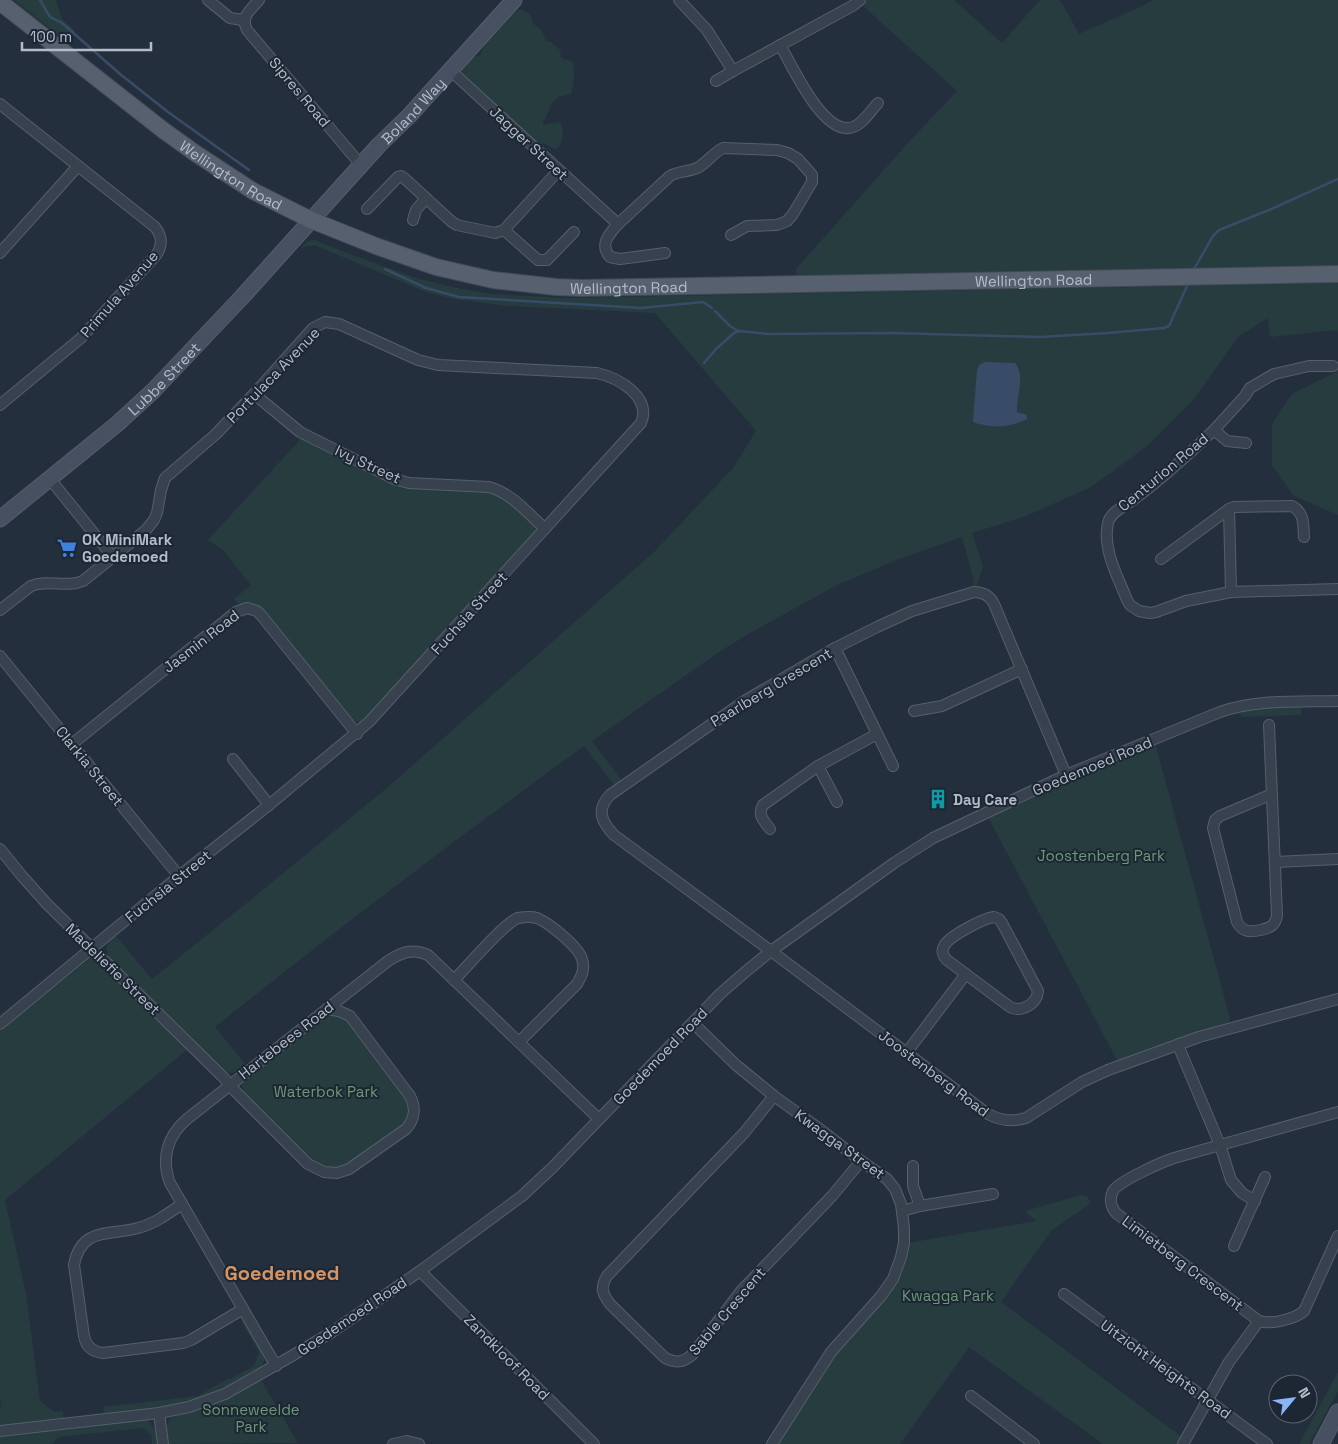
<svg xmlns="http://www.w3.org/2000/svg" width="1338" height="1444" viewBox="0 0 1338 1444" font-family="'Space Grotesk',sans-serif">
  <rect width="100%" height="100%" fill="#242f3e"/>
  <!-- green -->
  <g fill="#263c3f">
    <polygon points="14,0 56,0 62,19 75,31 67,42"/>
    <polygon points="867,0 954,0 1002,43 1040,0 1060,0 1079,34 1140,7 1153,0 1338,0 1338,266 796,275 796,269 907,144 957,91 862,5"/>
    <path d="M 520,9 L 530,14 L 532,19 L 532,23 L 540,28 L 546,41 L 551,42 L 561,51 L 560,56 L 563,59 L 572,61 C 576,72 574,84 571,94 C 567,95 562,95 559,97 C 549,102 550,114 543,121 L 543,125 L 560,122 C 565,130 563,140 558,148 L 554,149 L 544,143 L 540,145 L 536,145 L 463,77 C 459,66 469,56 480,56 L 487,39 L 496,29 L 504,24 L 508,16 Z"/>
    <path d="M 315,240 L 344,252 L 416,278 L 461,289 L 491,294 L 567,298 L 1338,283 L 1338,336 L 1337,330 L 1270,337 L 1268,318 L 1239,336 L 1194,399 L 1146,447 L 1091,487 L 1026,516 L 972,533 L 983,567 L 976,587 L 973,587 L 974,581 L 962,537 L 899,559 L 837,585 L 750,633 L 722,650 L 592,741 L 622,781 L 615,786 L 584,746 C 459,837 336,930 215,1027 L 246,1065 C 238,1072 232,1076 222,1069 L 111,958 L 106,949 L 108,943 L 115,935 L 152,979 L 259,893 L 388,787 L 654,552 L 733,468 L 756,431 L 655,313 L 509,306 L 454,299 L 426,292 L 314,245 L 300,248 L 308,241 Z"/>
    <polygon points="1338,371 1338,515 1294,496 1272,465 1272,424 1292,394"/>
    <polygon points="300,437 390,482 491,491 505,498 535,526 535,532 366,721 360,723 351,719 245,604 239,605 234,599 251,585 223,550 208,540 298,442"/>
    <polygon points="1301,707 1301,715 1241,717 1240,711 1260,708"/>
    <polygon points="1155,743 1230,1018 1229,1024 1168,1043 1118,1062 988,817 1071,779"/>
    <polygon points="92,957 96,958 188,1049 5,1200 26,1294 40,1401 54,1412 63,1411 64,1419 0,1427 0,1408 1,1406 0,1395 0,1031"/>
    <polygon points="331,1013 344,1017 408,1099 410,1107 406,1124 353,1162 337,1169 326,1168 311,1161 244,1093 242,1086 244,1081 327,1015"/>
    <polygon points="1081,1195 1087,1196 1091,1203 1051,1231 1001,1302 1182,1437 1178,1444 1103,1444 969,1347 900,1444 776,1444 836,1352 884,1300 892,1290 898,1278 907,1243 1036,1221 1025,1211"/>
    <path d="M 244,1322 L 247,1324 L 265,1356 C 265,1370 252,1373 242,1379 C 225,1389 208,1397 189,1403 C 161,1410 132,1411 104,1415 L 103,1407 L 198,1396 L 229,1378 L 230,1379 L 254,1366 L 259,1352 L 242,1323 Z"/>
    <polygon points="1338,1372 1338,1391 1309,1444 1299,1444"/>
    <path d="M 262,1380 L 265,1387 L 298,1443 L 168,1444 C 167,1434 164,1425 172,1417 L 201,1410 L 227,1399 Z"/>
    <path d="M 146,1420 C 156,1426 156,1434 157,1444 L 152,1444 L 151,1435 L 143,1428 L 58,1437 L 52,1444 L 0,1444 L 0,1437 Z"/>
  </g>
  <!-- water -->
  <path fill="#394c67" d="M 985,362 L 1015,363 C 1026,376 1016,396 1017,412 L 1027,415 L 1027,419 C 1007,428 996,428 975,423 L 973,421 L 977,370 L 980,364 Z"/>
  <g fill="none" stroke-linecap="round" stroke-linejoin="round">
    <!-- stream -->
    <g stroke="#394c67" stroke-width="2.5">
      <polyline points="40,0 50,17 62,23 120,74 168,112 249,170"/>
      <polyline points="385,269 426,288 459,297 641,308 703,302 712,308"/>
      <polyline points="1194,269 1213,236 1219,230 1269,210 1338,179"/>
      <polyline points="715,311 730,326 738,331"/>
      <polyline points="704,363 716,349 734,333 739,331 768,334 893,333 1040,337 1108,333 1164,328 1169,326 1187,286"/>
    </g>
    <defs>
      <g id="street">
        <polyline points="208,0 230,18 243,20"/>
        <path d="M 259,0 C 251,10 240,16 247,30 L 361,165"/>
        <polyline points="679,0 707,30 733,71"/>
        <path d="M 780,45 C 792,65 824,138 853,127 C 863,124 871,110 878,103"/>
        <path d="M 450,70 L 618,224 L 670,176 C 678,171 688,172 697,168 C 707,163 713,153 723,148 L 777,150 L 788,153 L 798,159 L 812,175 L 812,182 L 793,214 L 787,221 L 777,225 L 747,226 L 731,235"/>
        <polyline points="716,81 733,71 854,5 860,0"/>
        <path d="M 0,104 L 155,227 C 162,236 163,244 157,254 L 81,338 L 0,405"/>
        <polyline points="367,209 398,177 401,176 404,178 452,222 457,225 495,233 504,230 559,170"/>
        <polyline points="413,220 416,210 426,198"/>
        <path d="M 618,224 C 609,234 599,245 610,257 L 620,259 L 665,253"/>
        <polyline points="504,230 538,260 547,260 574,232"/>
        <polyline points="0,253 78,166"/>
        <path d="M 254,394 L 300,432 L 394,479 L 409,483 L 489,487 C 511,493 528,513 545,529"/>
        <polyline points="1214,430 1245,396 1250,388 1274,374 1309,366 1333,366"/>
        <path d="M 1246,443 L 1227,441 L 1214,430 C 1188,455 1162,479 1133,500 C 1125,506 1110,512 1108,523 C 1102,549 1118,577 1127,600 L 1130,605 L 1139,611 L 1150,613 L 1156,612 L 1186,601 L 1231,592 L 1338,589"/>
        <polyline points="50,479 113,557"/>
        <polyline points="1229,509 1231,592"/>
        <path d="M 1161,559 L 1229,509 L 1234,507 L 1292,506 C 1305,513 1303,525 1304,537"/>
        <path d="M 0,610 L 31,586 C 48,579 66,588 83,581 L 146,530 L 154,520 L 157,513 L 161,490 L 165,478 L 216,434 L 254,394 L 313,328 L 325,322 L 339,324 L 418,360 L 438,365 L 597,373 C 619,378 652,397 641,423 L 369,722 L 269,805 L 179,876 L 0,1024"/>
        <polyline points="835,648 893,766"/>
        <polyline points="0,656 179,876"/>
        <polyline points="914,711 942,706 1022,669"/>
        <path d="M 1269,725 L 1277,915 C 1276,925 1270,928 1261,930 C 1251,932 1243,933 1237,922 L 1213,828 L 1215,820 L 1220,816 L 1272,794"/>
        <polyline points="72,744 236,612 247,608 257,611 261,615 357,734"/>
        <polyline points="233,759 269,805"/>
        <polyline points="818,766 837,802"/>
        <path d="M 1066,775 L 994,604 C 990,596 984,592 974,592 L 912,611 L 877,627 L 835,648 L 746,700 L 610,795 C 596,810 601,821 614,835 L 771,951 L 988,1114 C 1001,1121 1012,1122 1026,1118 L 1082,1082 L 1108,1070 L 1199,1037 L 1338,999"/>
        <path d="M 770,829 C 764,821 757,815 763,805 L 818,766 L 877,734"/>
        <path d="M 0,849 L 22,876 L 47,904 L 224,1078 L 234,1090 L 308,1164 L 324,1172 L 337,1173 L 349,1169 L 406,1129 C 415,1119 416,1107 410,1096 L 350,1016 L 339,1011 L 327,1009"/>
        <polyline points="1275,862 1338,859"/>
        <path d="M 994,917 L 999,919 L 1002,923 L 1038,991 C 1037,1004 1021,1013 1010,1007 L 947,960 C 943,956 941,951 944,946 C 949,936 984,918 994,917 Z"/>
        <path d="M 454,980 C 467,967 504,923 518,918 C 524,917 531,916 537,918 C 549,923 578,946 582,959 C 585,969 582,975 577,984 L 519,1042"/>
        <polyline points="693,1023 736,1065 774,1096 817,1127 861,1161 887,1179 895,1189 901,1204 904,1228 904,1243 901,1257 893,1279 881,1296 831,1352 772,1444"/>
        <polyline points="1179,1044 1180,1050 1220,1145 1231,1180 1242,1193 1255,1201"/>
        <polyline points="907,1052 966,974"/>
        <path d="M 774,1096 L 744,1133 L 607,1276 C 600,1288 602,1293 610,1304 L 665,1358 C 676,1363 682,1363 692,1355 L 742,1290 L 832,1196 L 861,1161"/>
        <path d="M 1338,1112 L 1174,1158 C 1162,1162 1119,1181 1113,1191 C 1109,1199 1111,1207 1116,1213 L 1259,1321 C 1271,1325 1295,1319 1304,1311 L 1338,1236"/>
        <polyline points="913,1166 913,1186 920,1206"/>
        <path d="M 182,1204 C 169,1213 154,1224 138,1228 C 111,1236 81,1226 74,1265 L 84,1336 C 86,1347 93,1352 103,1353 L 183,1343 L 191,1340 L 243,1309"/>
        <polyline points="902,1211 920,1206 993,1194"/>
        <polyline points="1234,1246 1265,1177"/>
        <polyline points="420,1271 594,1444"/>
        <polyline points="1064,1294 1267,1444"/>
        <path d="M 276,1366 L 170,1183 C 161,1159 167,1136 187,1119 L 388,961 C 402,952 413,948 428,955 L 599,1119"/>
        <polyline points="971,1396 1034,1444"/>
        <polyline points="159,1413 163,1444"/>
        <path d="M 0,1431 L 159,1413 L 189,1407 L 225,1394 L 290,1357 L 332,1332 L 420,1271 L 522,1196 L 553,1167 L 720,994 L 744,973 L 771,951 L 894,863 L 933,838 L 1066,775 L 1220,712 C 1257,699 1299,702 1338,701"/>
        <polyline points="393,1444 407,1441 419,1444"/>
        <polyline points="1183,1444 1229,1362 1259,1321"/>
      </g>
      <g id="secondary">
        <path id="s1" d="M 0,519 L 117,424 L 153,391 L 242,297 L 379,145 L 409,116 L 514,0"/>
        <polyline points="1321,1444 1338,1412"/>
      </g>
      <g id="primary">
        <path id="s2" d="M 0,2 L 163,130 L 195,153 L 253,191 L 311,220 L 376,246 L 436,267 L 493,280 L 556,287 L 582,288 L 1338,274"/>
      </g>
    </defs>
    <!-- street casing -->
    <use href="#street" stroke="#565f6c" stroke-width="12"/>
    <!-- secondary casing -->
    <use href="#secondary" stroke="#565f6c" stroke-width="17"/>
    <!-- primary casing -->
    <use href="#primary" stroke="#414a57" stroke-width="18"/>
    <!-- street -->
    <use href="#street" stroke="#38414e" stroke-width="10"/>
    <!-- secondary -->
    <use href="#secondary" stroke="#465061" stroke-width="15"/>
    <!-- primary -->
    <use href="#primary" stroke="#56606e" stroke-width="16"/>
  </g>
  <!-- icons -->
  <defs>
    <symbol id="supermarket-bare" viewBox="-9 -9 18 18"><path d="M-6-5.5h2.5l.6 2H6L4.5 2H-2.5L-4.4-4H-6ZM-1.5 3.2a1.3 1.3 0 1 0 .1 0ZM3 3.2a1.3 1.3 0 1 0 .1 0Z" fill="#3f7fe0" stroke="#1d2633" stroke-width="2.5" paint-order="stroke"/></symbol>
    <symbol id="building-bare" viewBox="-9 -9 18 18"><path d="M-4-6H4V6H1V3H-1V6H-4ZM-2.5-4.3h1.7v1.8h-1.7ZM.8-4.3h1.7v1.8H.8ZM-2.5-1h1.7V.8h-1.7ZM.8-1h1.7V.8H.8Z" fill="#0f9aa8" stroke="#1d2633" stroke-width="2.5" paint-order="stroke"/></symbol>
  </defs>
  <g fill-rule="evenodd">
    <use href="#supermarket-bare" x="53" y="534" width="28" height="28"/>
    <use href="#building-bare" x="924" y="785" width="28" height="28"/>
  </g>
  <g text-anchor="middle" dominant-baseline="central" stroke-width="4" stroke-linejoin="round" paint-order="stroke">
    <!-- street labels -->
    <g font-size="15" fill="#b4bcc9" stroke="#1d2633">
      <text transform="translate(300 92) rotate(50)">Sipres Road</text>
      <text stroke="none"><textPath href="#s1" startOffset="582">Boland Way</textPath></text>
      <text transform="translate(529 143) rotate(43)">Jagger Street</text>
      <text stroke="none"><textPath href="#s2" startOffset="289">Wellington Road</textPath></text>
      <text stroke="none"><textPath href="#s2" startOffset="1114">Wellington Road</textPath></text>
      <text stroke="none"><textPath href="#s2" startOffset="709">Wellington Road</textPath></text>
      <text transform="translate(119 294) rotate(-49)">Primula Avenue</text>
      <text transform="translate(273 375) rotate(-46)">Portulaca Avenue</text>
      <text stroke="none"><textPath href="#s1" startOffset="216">Lubbe Street</textPath></text>
      <text transform="translate(368 464) rotate(25)">Ivy Street</text>
      <text transform="translate(1163 472) rotate(-40)">Centurion Road</text>
      <text transform="translate(469 613) rotate(-48)">Fuchsia Street</text>
      <text transform="translate(201 641) rotate(-38)">Jasmin Road</text>
      <text transform="translate(771 687) rotate(-31)">Paarlberg Crescent</text>
      <text transform="translate(90 766) rotate(51)">Clarkia Street</text>
      <text transform="translate(1092 766) rotate(-23)">Goedemoed Road</text>
      <text transform="translate(168 886) rotate(-39)">Fuchsia Street</text>
      <text transform="translate(113 969) rotate(44)">Madeliefie Street</text>
      <text transform="translate(286 1040) rotate(-38)">Hartebees Road</text>
      <text transform="translate(660 1056) rotate(-46)">Goedemoed Road</text>
      <text transform="translate(934 1073) rotate(37)">Joostenberg Road</text>
      <text transform="translate(840 1144) rotate(36)">Kwagga Street</text>
      <text transform="translate(1183 1263) rotate(37)">Limietberg Crescent</text>
      <text transform="translate(727 1311) rotate(-50)">Sable Crescent</text>
      <text transform="translate(352 1316) rotate(-34)">Goedemoed Road</text>
      <text transform="translate(507 1357) rotate(45)">Zandkloof Road</text>
      <text transform="translate(1166 1369) rotate(36)">Uitzicht Heights Road</text>
    </g>
    <!-- poi labels -->
    <g font-size="15" font-weight="bold" fill="#b4bcc9" stroke="#1d2633" text-anchor="start">
      <text x="82" y="539">OK MiniMark<tspan x="82" dy="17">Goedemoed</tspan></text>
      <text x="953" y="799">Day Care</text>
    </g>
    <!-- park labels -->
    <g font-size="15" fill="#6b9a76" stroke="#1d2633">
      <text x="1101" y="855">Joostenberg Park</text>
      <text x="326" y="1091">Waterbok Park</text>
      <text x="948" y="1295">Kwagga Park</text>
      <text x="251" y="1409">Sonneweelde<tspan x="251" dy="17">Park</tspan></text>
    </g>
    <!-- district labels -->
    <g font-size="20" font-weight="bold" fill="#d59563" stroke="#1d2633">
      <text x="282" y="1273">Goedemoed</text>
    </g>
  </g>
  <!-- north arrow -->
  <g transform="translate(1293 1399) rotate(61)"><circle r="24" fill="#1d2633" stroke="#59626f"/>
  <path d="M0-4L9 19L0 12L-9 19Z" fill="#8ab4f8"/>
  <text y="-8" font-size="14" font-weight="bold" text-anchor="middle" fill="#b4bcc9">N</text>
  </g>
  <!-- scale -->
  <path d="M22 42v8h129v-8" fill="none" stroke="#b4bcc9" stroke-width="2.5"/>
  <text x="30" y="42" font-size="15" fill="#b4bcc9" stroke="#1d2633" stroke-width="4" paint-order="stroke">100 m</text>
</svg>
